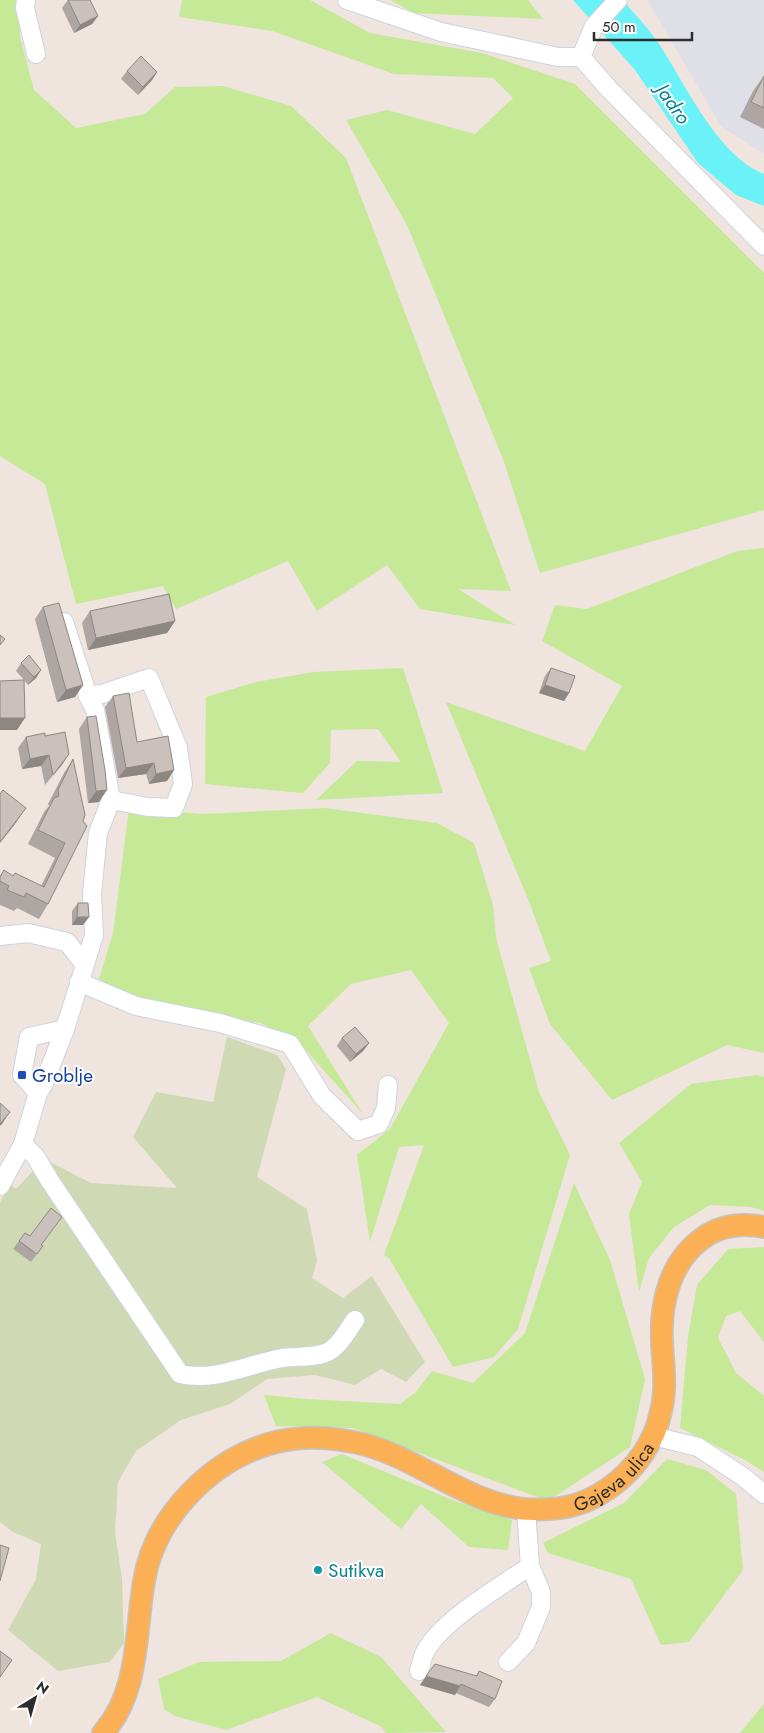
<svg xmlns="http://www.w3.org/2000/svg" width="764" height="1733" viewBox="0 0 764 1733" font-family="Jost,sans-serif">
  <rect width="100%" height="100%" fill="#efe4de"/>
  <!-- industrial -->
  <polygon fill="#dfdfe7" points="648,0 764,0 764,154 721,126 648,1"/>
  <!-- green -->
  <g fill="#c5e997">
    <polygon points="0,0 20,0 20,37 34,90 76,128 145,114 175,87 223,86 291,106 346,158 511,591 458,589 515,625 420,609 387,565 317,611 288,561 176,609 163,586 76,604 45,484 0,456"/>
    <polygon points="182,0 310,0 370,33 482,53 575,84 764,273 764,510 540,573 503,459 407,225 346,120 387,110 475,134 513,98 493,78 394,74 272,31 179,17"/>
    <polygon points="390,0 528,0 543,19 414,13"/>
    <polygon points="764,548 764,1053 727,1045 612,1100 550,1024 529,968 551,961 530,904 446,702 585,751 622,686 542,641 555,605 587,609 737,551"/>
    <polygon points="403,668 443,793 316,800 357,761 401,762 378,729 331,730 330,763 303,793 205,784 206,697 256,682 314,672"/>
    <polygon points="325,808 437,823 474,843 493,905 496,938 539,1092 570,1155 518,1329 494,1357 453,1367 389,1258 384,1255 424,1145 399,1147 370,1242 357,1155 390,1129 449,1023 411,970 351,984 308,1026 363,1114 302,1046 261,1023 192,1012 96,989 113,933 129,809 204,814"/>
    <polygon points="757,1075 764,1077 764,1211 751,1207 710,1205 674,1227 649,1258 639,1292 629,1214 642,1182 619,1143 691,1084"/>
    <polygon points="574,1183 610,1260 645,1379 630,1447 548,1501 352,1428 276,1426 264,1395 307,1399 400,1404 416,1392 432,1371 473,1383 525,1333"/>
    <polygon points="764,1247 764,1342 740,1311 726,1316 718,1338 736,1373 764,1396 764,1472 745,1460 680,1428 688,1337 697,1285 728,1249"/>
    <polygon points="342,1454 455,1501 512,1520 508,1550 469,1547 421,1504 401,1529 322,1462"/>
    <polygon points="667,1459 706,1470 736,1494 743,1570 689,1642 661,1645 631,1579 548,1553 543,1543 624,1503"/>
    <polygon points="331,1633 381,1657 446,1732 386,1733 380,1726 317,1697 226,1730 175,1716 164,1709 158,1679 199,1662 281,1661"/>
    <polygon points="764,1704 764,1733 740,1733"/>
  </g>
  <!-- cemetery -->
  <polygon fill="#cfdab4" points="227,1037 277,1055 286,1069 257,1177 307,1209 317,1261 312,1278 343,1298 372,1276 425,1362 406,1382 381,1369 355,1385 315,1375 267,1379 230,1404 181,1420 136,1451 118,1482 115,1532 122,1579 124,1643 110,1662 58,1671 8,1630 36,1579 41,1544 13,1532 0,1522 0,1203 9,1183 16,1189 45,1158 50,1162 91,1183 177,1188 133,1137 156,1092 213,1102"/>
  <!-- water -->
  <path fill="#6af2f8" d="M 573,0 L 622,0 C 635,14 649,29 659,44 C 686,85 717,155 764,174 L 764,206 L 736,195 L 698,163 L 635,70 Z"/>
  <g fill="none" stroke-linecap="round" stroke-linejoin="round">
    <defs>
      <g id="minor">
        <polyline points="26,0 25,8 36,54"/>
        <polyline points="347,0 441,32 558,57 581,57"/>
        <polyline points="618,0 594,26 581,57 608,88 764,246"/>
        <polyline points="64,622 88,696 95,710 111,800"/>
        <polyline points="0,936 28,933 67,942 85,965 65,1029 44,1083 38,1093 23,1144 0,1186"/>
        <polyline points="85,965 94,935 92,894 98,833 111,800 148,807 174,808 183,784 178,748 149,678 102,694 88,696"/>
        <polyline points="79,982 136,1006 220,1023 290,1044 322,1096 358,1131 379,1124 386,1108 388,1085"/>
        <polyline points="38,1093 22,1075 29,1037 65,1029"/>
        <path d="M 23,1144 L 35,1156 L 50,1181 L 180,1374 C 215,1382 249,1364 282,1358 C 296,1356 312,1358 325,1353 C 338,1349 347,1331 355,1320"/>
        <polyline points="653,1436 698,1447 742,1476 764,1494"/>
        <polyline points="508,1662 526,1643 541,1607 541,1592 530,1566 526,1510"/>
        <path d="M 419,1671 C 421,1665 422,1658 425,1652 C 442,1620 500,1587 530,1566"/>
      </g>
      <g id="major">
        <path id="s1" d="M 103,1733 C 140,1692 135,1632 144,1581 C 155,1515 213,1458 276,1442 C 306,1435 336,1437 366,1445 C 420,1460 466,1502 523,1509 C 532,1510 541,1509 550,1509 C 572,1508 591,1501 609,1488 C 635,1470 655,1442 661,1411 C 667,1388 663,1365 662,1342 C 660,1303 670,1261 703,1238 C 721,1225 743,1223 764,1227"/>
      </g>
    </defs>
    <!-- minor casing -->
    <use href="#minor" stroke="#ccd4df" stroke-width="20"/>
    <!-- major casing -->
    <use href="#major" stroke="#c4c4c4" stroke-width="24"/>
    <!-- minor -->
    <use href="#minor" stroke="#fff" stroke-width="18"/>
    <!-- major -->
    <use href="#major" stroke="#fbb056" stroke-width="21"/>
  </g>
  <!-- wall -->
  <g fill="#aea6a3">
    <polygon points="68,0 98,16 92,24 74,33 62,8"/>
    <polygon points="127,71 157,72 152,80 138,95 121,79"/>
    <polygon points="764,76 764,129 740,117 753,91"/>
    <polygon points="43,607 83,685 75,697 57,702 35,619"/>
    <polygon points="90,611 175,621 167,633 88,650 82,623"/>
    <polygon points="21,663 41,670 36,678 28,685 24,680 17,730 24,680 16,671"/>
    <polygon points="551,668 569,693 564,701 539,693 545,676"/>
    <polygon points="113,696 137,742 174,770 167,781 149,784 146,774 118,778 105,707"/>
    <polygon points="87,717 99,802 88,803 79,729"/>
    <polygon points="45,736 69,754 45,785 41,766 22,769 18,748 26,737"/>
    <polygon points="73,759 85,815 48,904 39,919 17,908 14,911 0,905 0,876 4,870 13,876 15,873 41,886 55,858 28,844 44,812 49,806 48,804 64,773"/>
    <polygon points="78,903 89,917 83,925 72,925 72,911"/>
    <polygon points="342,1038 369,1043 363,1051 350,1062 337,1046"/>
    <polygon points="25,1233 43,1246 31,1262 13,1249"/>
    <polygon points="479,1671 495,1699 489,1707 456,1693 455,1695 420,1685 476,1676"/>
  </g>
  <!-- shaded-wall -->
  <g fill="#8d8784">
    <polygon points="98,16 92,24 74,33 80,25"/>
    <polygon points="157,72 152,80 138,95 143,87"/>
    <polygon points="175,621 167,633 88,650 96,638"/>
    <polygon points="41,670 36,678 28,685 34,677"/>
    <polygon points="83,685 75,697 57,702 66,690"/>
    <polygon points="545,685 569,693 564,701 539,693"/>
    <polygon points="0,718 25,718 17,730 0,730"/>
    <polygon points="69,754 62,765 45,785 53,775"/>
    <polygon points="49,755 41,766 22,769 30,759"/>
    <polygon points="154,763 146,774 118,778 126,768"/>
    <polygon points="174,770 167,781 149,784 156,774"/>
    <polygon points="107,790 99,802 88,803 96,791"/>
    <polygon points="26,808 15,824 0,843 0,842"/>
    <polygon points="77,917 89,917 83,925 72,925"/>
    <polygon points="369,1043 363,1051 350,1062 356,1054"/>
    <polygon points="10,1112 2,1124 0,1126 0,1124"/>
    <polygon points="426,1676 460,1686 455,1695 420,1685"/>
  </g>
  <!-- building -->
  <g fill="#cac1bd" stroke="#8d8784">
    <polygon points="68,0 90,0 98,16 80,25"/>
    <polygon points="141,56 157,72 143,87 127,71"/>
    <polygon points="764,76 764,108 751,102"/>
    <polygon points="169,594 175,621 96,638 90,611"/>
    <polygon points="59,603 83,685 66,690 43,607"/>
    <polygon points="0,635 5,639 0,645"/>
    <polygon points="29,655 41,670 34,677 21,663"/>
    <polygon points="551,668 575,676 569,693 545,685"/>
    <polygon points="24,680 25,718 0,718 0,681"/>
    <polygon points="129,693 137,742 168,736 174,770 156,774 154,763 126,768 113,696"/>
    <polygon points="96,716 105,770 107,790 96,791 87,717"/>
    <polygon points="65,732 69,754 53,775 49,755 30,759 26,737 45,733 45,736"/>
    <polygon points="73,759 85,815 83,821 87,826 48,904 26,893 24,897 7,890 9,886 0,881 0,877 4,870 13,876 15,873 44,887 65,843 38,830 54,798 59,796 58,790"/>
    <polygon points="3,790 26,808 0,842 0,794"/>
    <polygon points="78,903 88,903 89,917 77,917"/>
    <polygon points="355,1027 369,1043 356,1054 342,1038"/>
    <polygon points="0,1103 10,1112 0,1124"/>
    <polygon points="51,1208 62,1217 41,1245 43,1246 37,1254 19,1241 25,1233 30,1236"/>
    <polygon points="0,1545 9,1548 0,1581"/>
    <polygon points="0,1651 12,1660 0,1677"/>
    <polygon points="435,1664 477,1676 479,1671 502,1681 495,1699 461,1684 460,1686 426,1676"/>
  </g>
  <!-- markers -->
  <rect fill="#1a4fb4" stroke="#fff" stroke-width="2" x="17" y="1070" width="10" height="10" rx="2.5"/>
  <circle fill="#0f9aa8" stroke="#fff" stroke-width="2" cx="318" cy="1570" r="5"/>
  <g text-anchor="middle" dominant-baseline="central" stroke-width="4" stroke-linejoin="round" paint-order="stroke">
    <!-- transit labels -->
    <g font-size="19" fill="#164399" stroke="#fff" text-anchor="start">
      <text x="32" y="1075">Groblje</text>
    </g>
    <!-- street labels -->
    <g font-size="19" fill="#2c2c2c" stroke="#fff">
      <text stroke="none"><textPath href="#s1" startOffset="724">Gajeva ulica</textPath></text>
    </g>
    <!-- culture labels -->
    <g font-size="19" fill="#0d838f" stroke="#fff" text-anchor="start">
      <text x="328" y="1570">Sutikva</text>
    </g>
    <!-- water labels -->
    <g font-size="20" font-style="italic" fill="#058293" stroke="#fff">
      <text transform="translate(673 104) rotate(55)">Jadro</text>
    </g>
  </g>
  <!-- north arrow -->
  <g transform="translate(35 1698) rotate(37)" stroke="#ffffff" stroke-width="4" paint-order="stroke">
  <path d="M0-4L9 19L0 12L-9 19Z" fill="#2c2c2c"/>
  <text y="-8" font-size="14" font-weight="bold" text-anchor="middle" fill="#2c2c2c">N</text>
  </g>
  <!-- scale -->
  <path d="M594 32v8h98v-8" fill="none" stroke="#2c2c2c" stroke-width="2.5"/>
  <text x="602" y="32" font-size="15" fill="#2c2c2c" stroke="#ffffff" stroke-width="4" paint-order="stroke">50 m</text>
</svg>
